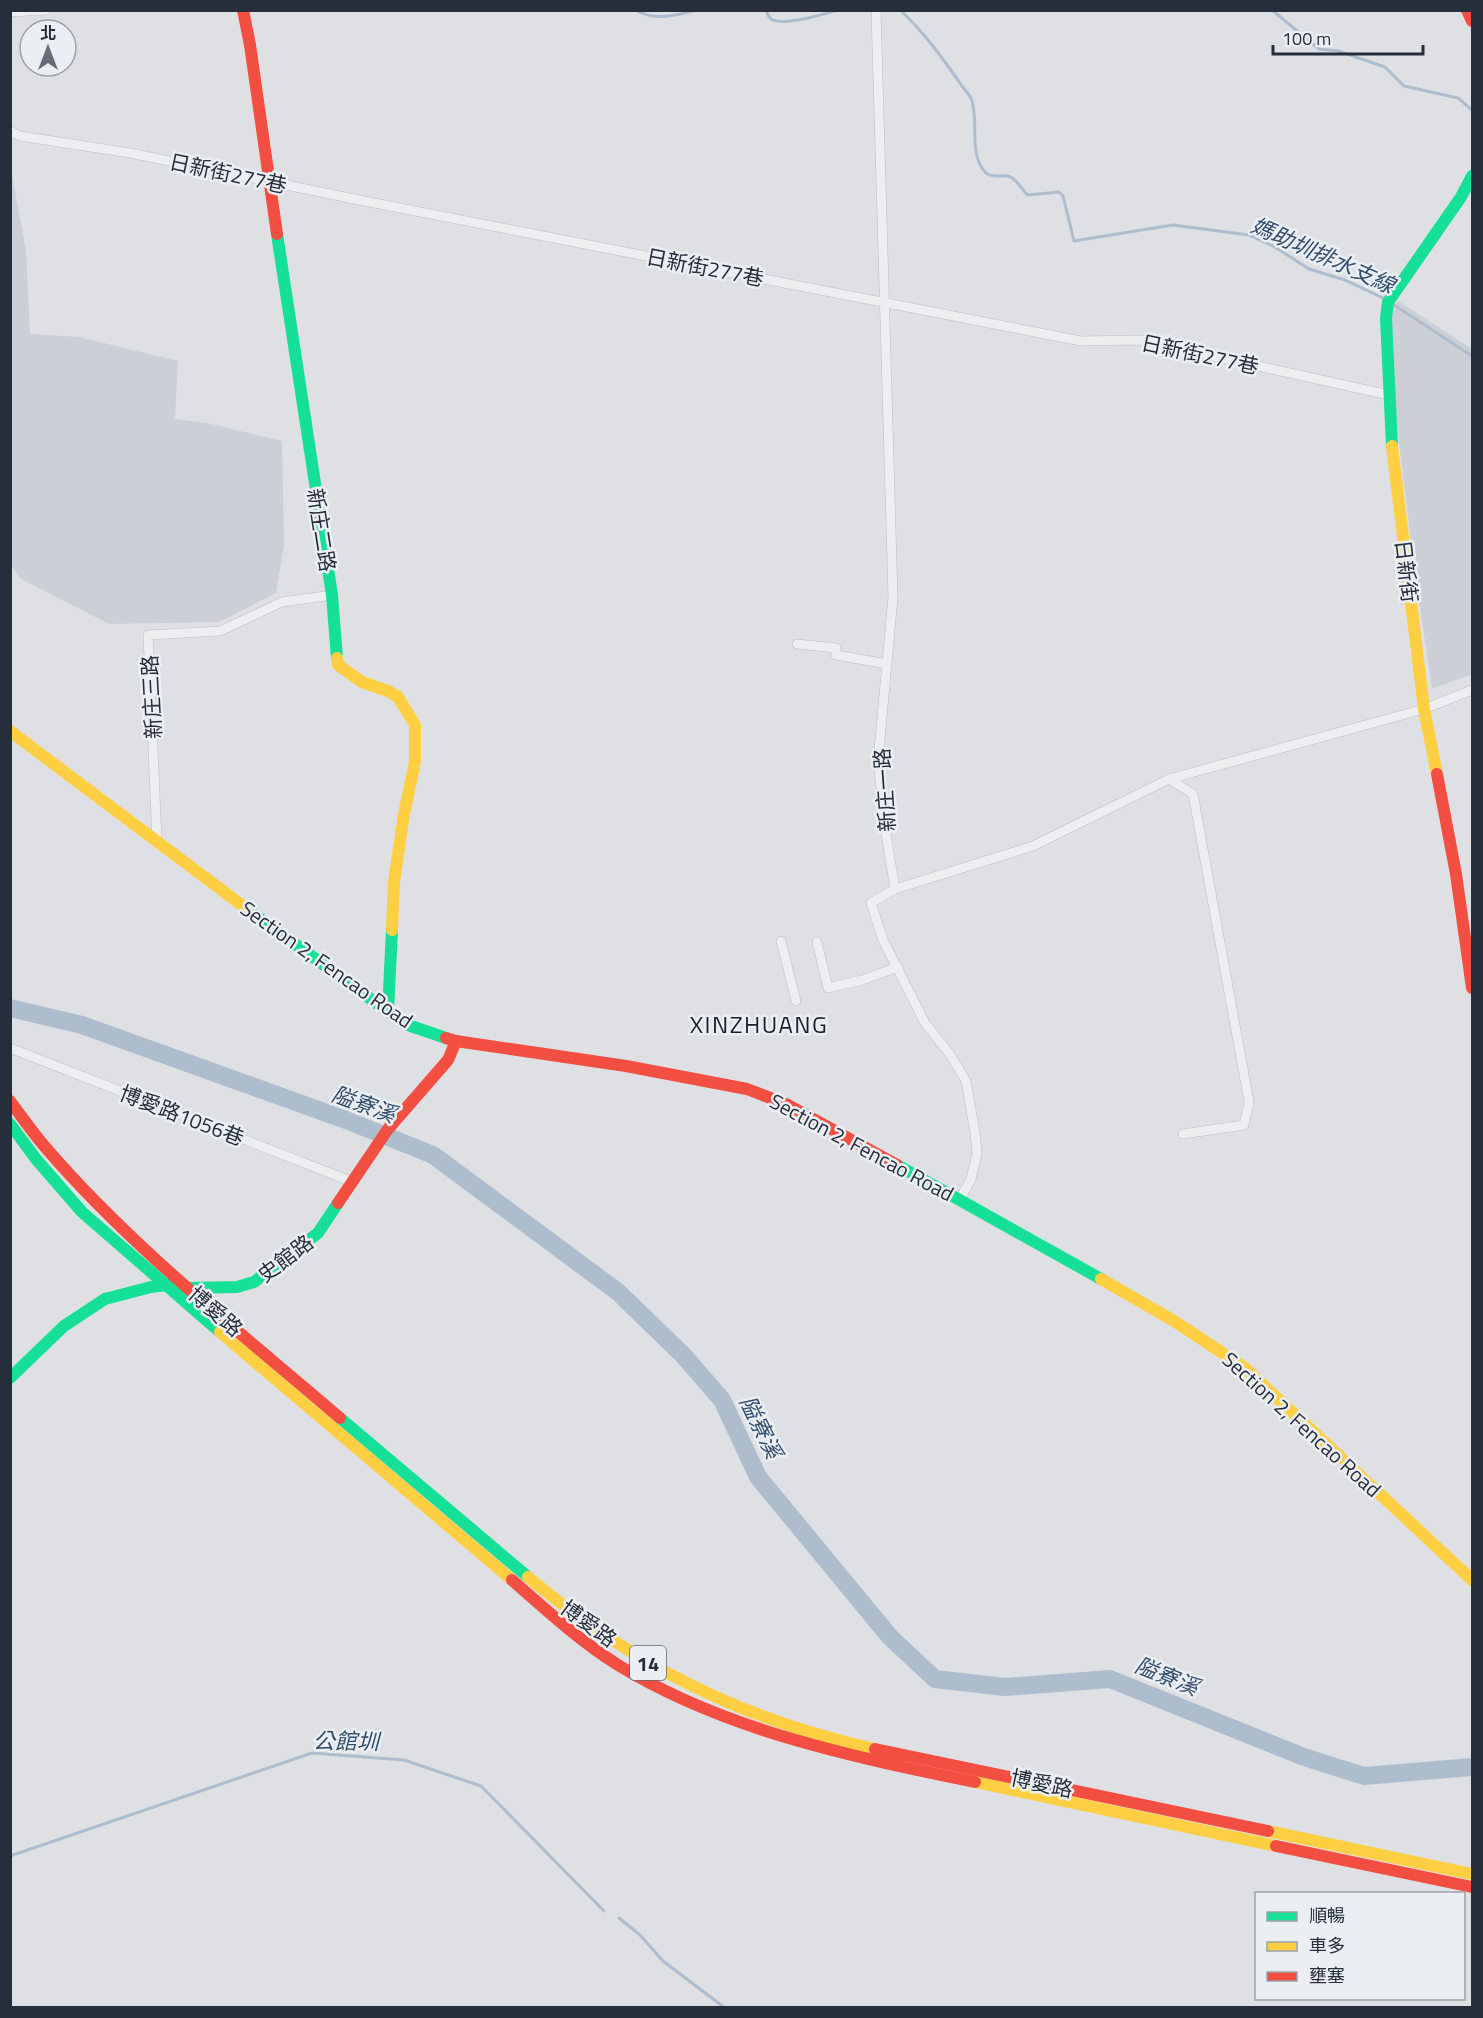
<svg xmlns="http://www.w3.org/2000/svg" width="1483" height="2018" viewBox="0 0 1483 2018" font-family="'Titillium Web','Noto Sans TC',sans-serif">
  <rect width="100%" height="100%" fill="#dee0e3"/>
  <!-- built -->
  <g fill="#ccd0d6">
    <polygon points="11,169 26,251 30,334 79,337 178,361 175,419 207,423 282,441 284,545 276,593 219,622 109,624 21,579 11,565"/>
    <polygon points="1398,301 1472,349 1472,674 1432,689 1414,567 1394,400 1391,309"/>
  </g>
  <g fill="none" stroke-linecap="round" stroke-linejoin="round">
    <!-- stream -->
    <g stroke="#adbdcd" stroke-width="3">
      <path d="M 635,10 C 657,22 675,15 698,10"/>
      <path d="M 766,10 C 767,14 768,16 771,19 C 783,27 824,14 838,10"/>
      <path d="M 900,10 C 924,32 944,60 962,86 C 965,90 971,96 972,101 C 979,123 968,155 986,173 C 991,178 1002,175 1008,176 C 1018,179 1021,190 1028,195 L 1059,192 L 1063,196 L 1074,241 L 1173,225 L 1249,235 L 1275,247 L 1309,269 L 1345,280 L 1385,299"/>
      <polyline points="1272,10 1319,49 1338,51 1385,67 1404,86 1458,98 1472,110"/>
      <polyline points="1391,303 1472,356"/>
      <polyline points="10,1856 312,1753 404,1760 481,1786 604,1911"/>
      <polyline points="619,1918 640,1935 663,1961 725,2008"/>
    </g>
    <!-- river -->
    <polyline stroke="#adbdcd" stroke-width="18" points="10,1008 82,1025 346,1120 433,1155 618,1292 684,1356 722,1400 758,1477 890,1637 935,1679 1005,1687 1110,1679 1304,1757 1364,1776 1472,1767"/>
    <defs>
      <g id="street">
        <polyline points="876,10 893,597 878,761 886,834 895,889"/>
        <polyline points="10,12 46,10"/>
        <polyline points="10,131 20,136 130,153 359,200 1081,341 1141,340 1389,395"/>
        <polyline points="797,644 836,648 836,655 887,664"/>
        <polyline points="1169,779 1193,794 1249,1102 1244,1125 1183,1134"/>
        <polyline points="157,841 148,635 220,631 282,602 332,595"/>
        <polyline points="781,941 796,1001"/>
        <polyline points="817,942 828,988 862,980 898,967"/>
        <polyline points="10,1048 353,1182"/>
        <polyline points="960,1199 971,1179 977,1154 975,1132 966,1081 949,1053 925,1023 883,940 871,903 895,889 1033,846 1169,779 1424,709 1472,690"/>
      </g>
    </defs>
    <!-- street casing -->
    <use href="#street" stroke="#bcbec1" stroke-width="10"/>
    <!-- street -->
    <use href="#street" stroke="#edeef0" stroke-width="9"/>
    <!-- fast -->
    <g stroke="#16e098" stroke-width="12">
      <polyline points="277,234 332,595 337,658"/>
      <polyline points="1392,446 1386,318 1388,302 1461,197 1472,176"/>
      <polyline points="247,909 405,1024 446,1038"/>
      <polyline points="388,1011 392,930"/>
      <polyline points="10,1124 36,1159 82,1212 220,1332"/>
      <polyline points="897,1165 1101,1279"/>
      <polyline points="10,1378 64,1326 105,1299 151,1287 167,1285 189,1288 237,1287 254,1282 318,1233 338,1203"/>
      <polyline points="340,1418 528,1577"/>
    </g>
    <!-- slow -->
    <g stroke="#ffcf43" stroke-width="12">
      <polyline points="1392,446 1424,709 1437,774"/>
      <polyline points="337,658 338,665 362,682 388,691 398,697 415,725 415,762 404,814 394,882 392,930"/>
      <polyline points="10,731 247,909"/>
      <polyline points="1101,1279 1174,1321 1245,1368 1472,1580"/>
      <polyline points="220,1332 512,1580"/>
      <path d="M 528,1577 C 633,1665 742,1720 875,1749"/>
      <polyline points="975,1782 1276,1846"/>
      <polyline points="1268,1831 1472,1874"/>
    </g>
    <!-- jam -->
    <g stroke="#f24e42" stroke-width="12">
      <polyline points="243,10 250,45 277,234"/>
      <polyline points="1467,10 1472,21"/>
      <polyline points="1437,774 1456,874 1472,988"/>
      <polyline points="446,1038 456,1041 626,1066 747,1089 786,1104 897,1165"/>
      <path d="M 10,1101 C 22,1117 33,1133 46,1148 C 133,1249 240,1332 340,1418"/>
      <polyline points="338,1203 388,1129 448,1060 456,1041"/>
      <path d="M 512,1580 C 546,1610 580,1641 618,1665 C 726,1731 853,1757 975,1782"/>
      <polyline points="875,1749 1268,1831"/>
      <polyline points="1276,1846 1472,1887"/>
    </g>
  </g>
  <g text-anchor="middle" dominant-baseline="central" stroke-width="5" stroke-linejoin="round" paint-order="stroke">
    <!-- shield labels -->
    <rect fill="#ebeff3" stroke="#626872" stroke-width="1.5" x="630" y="1646" width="36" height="34" rx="4.5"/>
    <g font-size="20" font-weight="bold" fill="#272e3b">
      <text x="648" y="1663">14</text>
    </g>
    <!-- street labels -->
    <g font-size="21" fill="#272e3b" stroke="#ebeff3">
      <text transform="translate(228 173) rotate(12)">日新街277巷</text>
      <text transform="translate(705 267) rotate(11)">日新街277巷</text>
      <text transform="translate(1200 354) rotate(12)">日新街277巷</text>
      <text transform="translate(322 530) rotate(81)">新庄二路</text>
      <text transform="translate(1407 571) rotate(83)">日新街</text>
      <text transform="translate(151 697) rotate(-93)">新庄三路</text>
      <text transform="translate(884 790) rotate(-94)">新庄一路</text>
      <text transform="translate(327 964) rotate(35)">Section 2, Fencao Road</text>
      <text transform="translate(182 1115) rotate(21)">博愛路1056巷</text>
      <text transform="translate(862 1147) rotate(28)">Section 2, Fencao Road</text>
      <text transform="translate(285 1258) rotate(-37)">史館路</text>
      <text transform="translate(216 1311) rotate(41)">博愛路</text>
      <text transform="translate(1302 1424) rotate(42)">Section 2, Fencao Road</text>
      <text transform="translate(589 1623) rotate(36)">博愛路</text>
      <text transform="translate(1042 1783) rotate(12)">博愛路</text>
    </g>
    <!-- water labels -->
    <g font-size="22" font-style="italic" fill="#334e6c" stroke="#ebeff3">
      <text transform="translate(1323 255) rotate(24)">媽助圳排水支線</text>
      <text transform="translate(364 1104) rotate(20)">隘寮溪</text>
      <text transform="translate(761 1427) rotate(64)">隘寮溪</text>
      <text transform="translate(1167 1676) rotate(22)">隘寮溪</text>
      <text transform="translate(346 1741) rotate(1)">公館圳</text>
    </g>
    <!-- quarter labels -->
    <g font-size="24" letter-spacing="1.5" fill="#19202b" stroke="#ebeff3">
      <text x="759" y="1024">XINZHUANG</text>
    </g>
  </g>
  <!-- border -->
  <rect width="1483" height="2018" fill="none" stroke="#272e3b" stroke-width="24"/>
  <!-- legend -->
  <rect x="1255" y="1892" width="210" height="108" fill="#ebeff3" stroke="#9da2a9" stroke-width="1.5"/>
  <rect x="1267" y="1912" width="30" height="9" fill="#16e098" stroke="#9da2a9" stroke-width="1.5"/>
  <text x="1309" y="1922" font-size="18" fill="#272e3b">順暢</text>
  <rect x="1267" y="1942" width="30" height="9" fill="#ffcf43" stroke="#9da2a9" stroke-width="1.5"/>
  <text x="1309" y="1952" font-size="18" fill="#272e3b">車多</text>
  <rect x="1267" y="1972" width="30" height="9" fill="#f24e42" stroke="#9da2a9" stroke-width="1.5"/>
  <text x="1309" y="1982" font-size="18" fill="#272e3b">壅塞</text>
  <!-- north arrow -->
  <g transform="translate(48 48)"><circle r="28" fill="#ebeff3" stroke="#9da2a9" stroke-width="1.5"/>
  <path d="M0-4.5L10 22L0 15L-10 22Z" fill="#676c76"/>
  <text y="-9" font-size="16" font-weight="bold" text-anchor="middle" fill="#272e3b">北</text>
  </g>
  <!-- scale -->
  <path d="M1273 45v9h150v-9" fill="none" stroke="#272e3b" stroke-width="3"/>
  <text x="1282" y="45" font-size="18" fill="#272e3b" stroke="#ebeff3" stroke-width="4.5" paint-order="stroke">100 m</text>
</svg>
